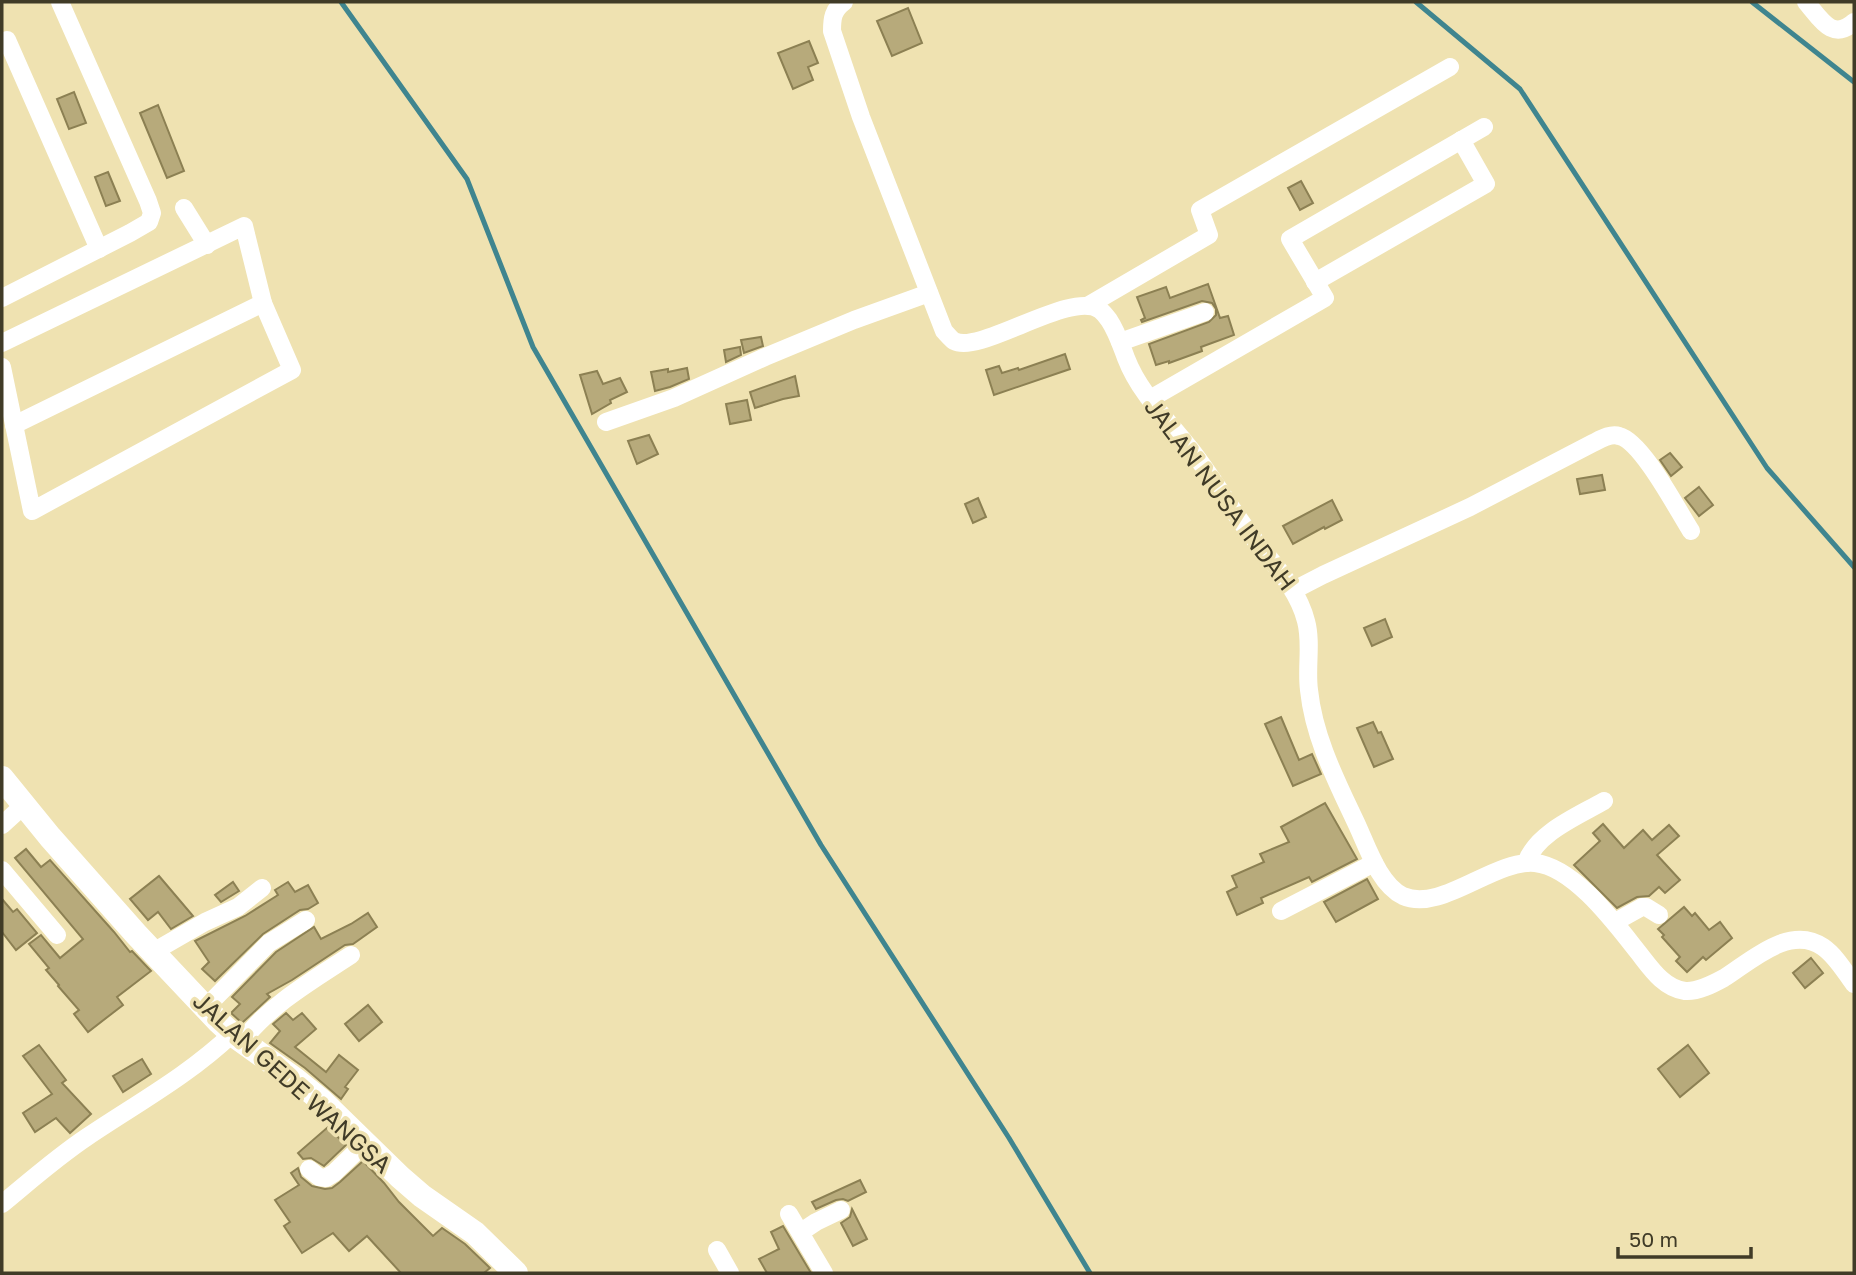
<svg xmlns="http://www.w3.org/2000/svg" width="1856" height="1275" viewBox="0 0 1856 1275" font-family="'Golos Text',sans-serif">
  <rect width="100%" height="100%" fill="#efe2b1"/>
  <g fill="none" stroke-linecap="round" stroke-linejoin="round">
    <!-- stream -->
    <g stroke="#3f858f" stroke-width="5">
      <polyline points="341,2 467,179 533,347 821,845 1009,1138 1090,1273"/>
      <polyline points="1416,2 1520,89 1767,468 1854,567"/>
      <polyline points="1752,2 1854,82"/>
    </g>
  </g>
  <!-- building -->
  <g fill="#b7aa7b" stroke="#8c8053" stroke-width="2">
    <polygon points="908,8 922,43 892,56 877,21"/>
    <polygon points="809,41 818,63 808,67 813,80 793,89 778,53"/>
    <polygon points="74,92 86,123 69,129 57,99"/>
    <polygon points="158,105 184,171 167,178 140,113"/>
    <polygon points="108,172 120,201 106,206 95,177"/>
    <polygon points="1301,181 1313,203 1300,210 1288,188"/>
    <polygon points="1208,284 1220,318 1228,316 1234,335 1201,347 1202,351 1169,363 1169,361 1156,365 1149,344 1209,322 1216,315 1216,309 1212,303 1202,301 1142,322 1141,320 1145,318 1137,297 1166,287 1170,298"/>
    <polygon points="761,337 763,346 744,353 741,340"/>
    <polygon points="740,347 741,355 726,362 724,350"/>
    <polygon points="1065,354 1070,369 994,395 986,370 999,366 1002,373 1018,368 1019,370"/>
    <polygon points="687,368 689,379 670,387 655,391 651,372 668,369 668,372"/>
    <polygon points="597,371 603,384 620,378 627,392 610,400 611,403 592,414 580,375"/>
    <polygon points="795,376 799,396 783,399 755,408 750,392"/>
    <polygon points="747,400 751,420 730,424 726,404"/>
    <polygon points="649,435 658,454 637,464 628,441"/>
    <polygon points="1670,453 1682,467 1671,476 1660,460"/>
    <polygon points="1602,475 1605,490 1580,494 1577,479"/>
    <polygon points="1699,487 1713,505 1699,516 1685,498"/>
    <polygon points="978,498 986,517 973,523 965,504"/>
    <polygon points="1332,500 1342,520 1325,529 1324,527 1293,544 1283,526"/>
    <polygon points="1385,619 1392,637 1372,646 1364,628"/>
    <polygon points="1281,717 1299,760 1312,754 1321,774 1293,786 1265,724"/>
    <polygon points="1373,722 1378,733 1381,732 1393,759 1374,767 1357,728"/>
    <polygon points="1325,803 1357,859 1312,882 1309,877 1261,898 1263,903 1237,915 1227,892 1237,887 1232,876 1264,862 1260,854 1289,842 1281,827"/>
    <polygon points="1603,824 1624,848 1643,830 1652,840 1669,825 1679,836 1657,855 1680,880 1665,893 1659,887 1649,896 1637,897 1617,908 1574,865 1600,841 1593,833"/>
    <polygon points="26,849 41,867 50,860 114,932 130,952 132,951 151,971 117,997 123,1005 88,1032 74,1014 79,1010 58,986 59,985 46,970 49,968 29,944 41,935 60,958 83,939 15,858"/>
    <polygon points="159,876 193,916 171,929 158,912 148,920 130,899"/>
    <polygon points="1367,879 1378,899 1336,922 1324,902"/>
    <polygon points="233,882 239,891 221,902 215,895"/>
    <polygon points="288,882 295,892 308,885 318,903 308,909 300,910 263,934 215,981 202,969 209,962 195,941 245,916 278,895 275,890"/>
    <polygon points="2,899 13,912 17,909 37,933 16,950 2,932"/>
    <polygon points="1684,907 1692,916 1695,913 1709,930 1720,922 1732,938 1706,960 1703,957 1687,972 1676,961 1680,957 1662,937 1664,935 1658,929"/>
    <polygon points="368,913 377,927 353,944 345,945 292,980 267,994 270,997 242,1023 231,1013 240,1004 232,997 276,952 314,927 321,939 351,924"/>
    <polygon points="1811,958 1823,973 1805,988 1793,973"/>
    <polygon points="368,1005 382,1022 359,1041 345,1024"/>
    <polygon points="286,1013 293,1020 302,1013 316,1029 295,1047 326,1072 339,1055 358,1070 345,1087 348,1089 341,1099 305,1068 270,1043 280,1031 273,1024"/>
    <polygon points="39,1045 66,1080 62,1083 91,1114 70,1133 56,1118 35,1132 23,1113 52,1094 23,1056"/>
    <polygon points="1688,1045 1709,1073 1680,1097 1658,1069"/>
    <polygon points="142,1059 151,1074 123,1092 113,1076"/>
    <polygon points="328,1127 346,1145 324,1166 311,1158 303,1159 298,1153"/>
    <polygon points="363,1161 384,1183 399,1202 433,1236 442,1228 465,1244 490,1268 484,1273 401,1273 367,1236 349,1251 333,1233 302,1253 284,1226 290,1222 275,1200 299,1185 291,1173 298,1168 301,1177 312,1186 325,1189 332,1188 340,1182"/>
    <polygon points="860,1180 866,1192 848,1201 843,1199 836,1200 816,1209 812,1202"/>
    <polygon points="852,1209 867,1239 853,1246 841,1223 850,1217"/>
    <polygon points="783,1226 811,1273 767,1273 759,1259 779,1249 771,1232"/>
  </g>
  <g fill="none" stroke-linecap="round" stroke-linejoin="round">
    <!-- street -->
    <g stroke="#fff" stroke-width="18">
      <path d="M 844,2 C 833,10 832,18 832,31 L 861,117 L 944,331 C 946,333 951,339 954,341 C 981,355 1071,289 1100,310 C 1103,312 1106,316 1109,320 C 1117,332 1121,345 1126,358 C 1131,371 1138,383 1146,394 C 1162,417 1182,437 1198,459 C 1218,486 1234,514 1254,539 C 1274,565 1298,589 1306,621 C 1312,643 1306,667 1309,690 C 1314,739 1338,784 1358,827 C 1368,849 1380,885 1403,896 C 1441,913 1494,859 1535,863 C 1574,867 1615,923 1638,952 C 1650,967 1663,988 1685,991 C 1698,992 1713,984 1724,978 C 1751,961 1790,924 1823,947 C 1836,956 1845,972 1854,984"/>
      <path d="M 1806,2 C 1820,18 1832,42 1854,22"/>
      <polyline points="7,40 99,249"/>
      <polyline points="184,208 207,245"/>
      <polyline points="1315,282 1486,184 1461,140"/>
      <polyline points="2,298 130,233 149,222 152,213 148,201 60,2"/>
      <polyline points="1089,305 1209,235 1200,210 1450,67"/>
      <polyline points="1120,342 1205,312"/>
      <polyline points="2,343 244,226 263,303 292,370 32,511 2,367"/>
      <polyline points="1150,399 1325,298 1290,239 1484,127"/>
      <polyline points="606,422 674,398 765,357 854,320 929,293"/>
      <polyline points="14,425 263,303"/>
      <path d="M 1294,590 L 1323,575 L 1470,507 L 1593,443 C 1601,439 1611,433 1619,436 C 1642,441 1678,511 1691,531"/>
      <polyline points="2,825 24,805"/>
      <path d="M 1526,863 C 1536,833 1578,816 1604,801"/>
      <polyline points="2,870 57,935"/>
      <polyline points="1281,911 1374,863"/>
      <polyline points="1615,922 1642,907 1646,907 1659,915"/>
      <polyline points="153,952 205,922 238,907 262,888"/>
      <polyline points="206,1007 269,943 306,920"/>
      <path d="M 243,1040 C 271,1004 313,980 351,955"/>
      <polyline points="309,1169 319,1177 326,1178 334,1173 365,1143"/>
      <path d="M 2,1204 C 30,1181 57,1157 87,1137 C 136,1104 189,1075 232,1034"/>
      <polyline points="789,1214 824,1273"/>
      <polyline points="801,1232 816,1222 841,1210"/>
      <polyline points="717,1250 730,1273"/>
    </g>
    <!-- secondary -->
    <polyline stroke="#fff" stroke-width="24" points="2,778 50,837 136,934 219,1022 232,1034 296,1080 322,1101 400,1177 422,1196 475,1233 516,1273"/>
  </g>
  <g text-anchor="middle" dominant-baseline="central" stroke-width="7" stroke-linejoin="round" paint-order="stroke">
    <!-- street labels -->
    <g font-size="24" fill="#403b27" stroke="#efe2b1">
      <text transform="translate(1221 494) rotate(53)">JALAN NUSA INDAH</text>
      <text transform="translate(293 1082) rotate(42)">JALAN GEDE WANGSA</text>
    </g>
  </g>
  <!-- border -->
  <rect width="1856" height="1275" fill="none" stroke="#403b27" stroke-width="7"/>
  <!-- scale -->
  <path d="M1618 1247v10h133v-10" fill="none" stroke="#403b27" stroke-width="3.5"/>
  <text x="1629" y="1247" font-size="21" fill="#403b27" stroke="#efe2b1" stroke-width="5" paint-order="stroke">50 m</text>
</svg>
